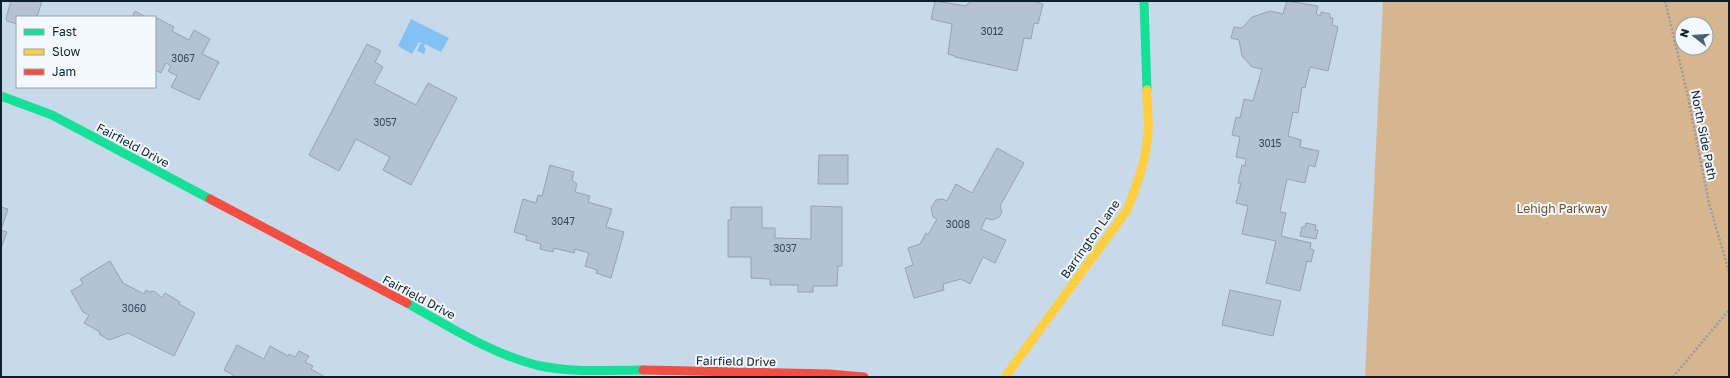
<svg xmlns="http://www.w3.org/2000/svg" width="1730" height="378" viewBox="0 0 1730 378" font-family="'Golos Text',sans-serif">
  <rect width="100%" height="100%" fill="#c8dae9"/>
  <!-- green -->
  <path fill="#d7b68f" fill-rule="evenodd" d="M 1383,1 L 1729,1 L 1729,377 L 1365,377 ZM 1682,24 L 1706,24 L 1706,48 L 1682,48 Z"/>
  <!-- water -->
  <polygon fill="#84c1f3" points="411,19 449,38 441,52 425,44 424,47 426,48 424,54 417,51 420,44 423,44 419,42 412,54 398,46"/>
  <!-- building -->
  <g fill="#b5c2d4" stroke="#95a2b3">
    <polygon points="11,1 42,1 37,17 17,17 17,24 7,21 6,18"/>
    <polygon points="935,1 966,6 970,1 1033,1 1043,4 1038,24 1034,23 1031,39 1024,38 1017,71 955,57 955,56 948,54 952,24 931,19"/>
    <polygon points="1287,1 1318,6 1316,14 1321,16 1321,12 1330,14 1330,18 1333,18 1332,25 1338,27 1328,71 1310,67 1305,88 1302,87 1298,113 1293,112 1288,136 1301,140 1300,147 1319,151 1315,167 1309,165 1305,183 1287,179 1280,212 1286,213 1281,236 1311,243 1310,249 1314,250 1311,262 1307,261 1300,291 1266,283 1276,241 1242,234 1248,206 1236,203 1241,183 1238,183 1242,165 1245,166 1246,159 1236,157 1240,137 1232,135 1236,117 1240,118 1244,99 1253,101 1262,69 1252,67 1242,56 1239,40 1231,38 1234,27 1242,28 1252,17 1270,11 1283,14"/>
    <polygon points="135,11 146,17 132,17"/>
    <polygon points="157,18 174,27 172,31 189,40 194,30 210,39 202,54 219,62 199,100 171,87 177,76 168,71 171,66 166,63 161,73 155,70 155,22"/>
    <polygon points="367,44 381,51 375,62 383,67 374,83 416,105 428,83 457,98 411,185 383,170 390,157 356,139 339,171 309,155"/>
    <polygon points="997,148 1024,163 1000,206 1002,212 999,217 992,220 986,218 981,229 1006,240 995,263 983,257 970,284 961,279 943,284 944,290 914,298 905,268 913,265 908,248 920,244 926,233 928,235 937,219 933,217 931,208 936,200 943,199 947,201 956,184 972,193"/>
    <polygon points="819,155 848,155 848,184 818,184"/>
    <polygon points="550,165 574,172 572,180 577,184 575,192 590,196 588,202 612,209 606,227 624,232 611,278 596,273 597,270 585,266 589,253 575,249 574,253 554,248 553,252 540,249 541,244 526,240 527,236 514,232 523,199 536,203 538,195 542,196"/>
    <polygon points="811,206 842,207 842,266 838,266 837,286 813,286 813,292 798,292 798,285 770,285 770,279 751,278 751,257 728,257 728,220 731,220 731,207 762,207 762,228 775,228 775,238 811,239"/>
    <polygon points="1,207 8,209 1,230 7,232 1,248"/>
    <polygon points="1306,223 1316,225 1315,230 1318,230 1316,239 1300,236 1302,227 1305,227"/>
    <polygon points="110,261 123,283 144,294 146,290 150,292 154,291 162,298 165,293 180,302 179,304 195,313 174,356 128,333 109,340 99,334 100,332 84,323 89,315 83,312 71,291 83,284 80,279"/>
    <polygon points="1230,290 1281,301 1273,336 1222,325"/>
    <polygon points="237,345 264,359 270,346 288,356 289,354 295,357 299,351 309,356 305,362 313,366 311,369 325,377 236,377 224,370"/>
  </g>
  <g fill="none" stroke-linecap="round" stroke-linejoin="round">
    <!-- path -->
    <g stroke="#9c989f" stroke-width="2.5" stroke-dasharray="2 2" stroke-linecap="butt">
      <polyline points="1665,1 1687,92 1709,203 1729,272"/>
      <polyline points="1673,377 1729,310"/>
    </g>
    <!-- fast -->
    <g stroke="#16e098" stroke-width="9">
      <polyline points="1144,1 1147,90"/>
      <polyline points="1,96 52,115 210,199"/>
      <path d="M 407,303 C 448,326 490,353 536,365 C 570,373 608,370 643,370"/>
    </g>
    <!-- slow -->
    <path stroke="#ffcf43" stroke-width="9" d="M 1005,377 L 1127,210 C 1137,185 1146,160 1148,133 C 1149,119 1147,104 1147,90"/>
    <!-- jam -->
    <g stroke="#f24e42" stroke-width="9">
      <polyline points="210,199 407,303"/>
      <polyline points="643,370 829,374 864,377"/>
    </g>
  </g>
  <g text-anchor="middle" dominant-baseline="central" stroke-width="4" stroke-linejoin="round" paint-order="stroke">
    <!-- number labels -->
    <g font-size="10" fill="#36485a">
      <text x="992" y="31">3012</text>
      <text x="183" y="58">3067</text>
      <text x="385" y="122">3057</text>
      <text x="1270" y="143">3015</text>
      <text x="563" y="221">3047</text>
      <text x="958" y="224">3008</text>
      <text x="785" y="248">3037</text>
      <text x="134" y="308">3060</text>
    </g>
    <!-- street labels -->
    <g font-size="12" fill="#0b2031" stroke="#f3f8fd">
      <text transform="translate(1704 135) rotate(79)">North Side Path</text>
      <text transform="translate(133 145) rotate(28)">Fairfield Drive</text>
      <text transform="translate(1090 239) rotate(-55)">Barrington Lane</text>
      <text transform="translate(419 297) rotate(28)">Fairfield Drive</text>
      <text transform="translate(736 361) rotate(1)">Fairfield Drive</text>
    </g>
    <!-- park labels -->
    <g font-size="12" fill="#724e27" stroke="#f3f8fd">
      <text x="1562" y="208">Lehigh Parkway</text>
    </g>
  </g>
  <!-- border -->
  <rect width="1730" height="378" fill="none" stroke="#0b2031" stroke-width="4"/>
  <!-- legend -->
  <rect x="16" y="16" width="140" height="72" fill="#f3f8fd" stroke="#96a2ab"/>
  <rect x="24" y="29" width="20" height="6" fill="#16e098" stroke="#96a2ab"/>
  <text x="52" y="36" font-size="12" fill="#0b2031">Fast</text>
  <rect x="24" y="49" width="20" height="6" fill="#ffcf43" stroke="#96a2ab"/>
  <text x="52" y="56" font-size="12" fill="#0b2031">Slow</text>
  <rect x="24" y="69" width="20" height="6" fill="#f24e42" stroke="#96a2ab"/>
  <text x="52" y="76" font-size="12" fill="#0b2031">Jam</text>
  <!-- north arrow -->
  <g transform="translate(1694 36) rotate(287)"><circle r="19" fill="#f3f8fd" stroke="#96a2ab"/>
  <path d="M0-3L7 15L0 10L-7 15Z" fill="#4d6171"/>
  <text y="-6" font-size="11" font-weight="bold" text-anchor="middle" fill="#0b2031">N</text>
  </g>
</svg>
